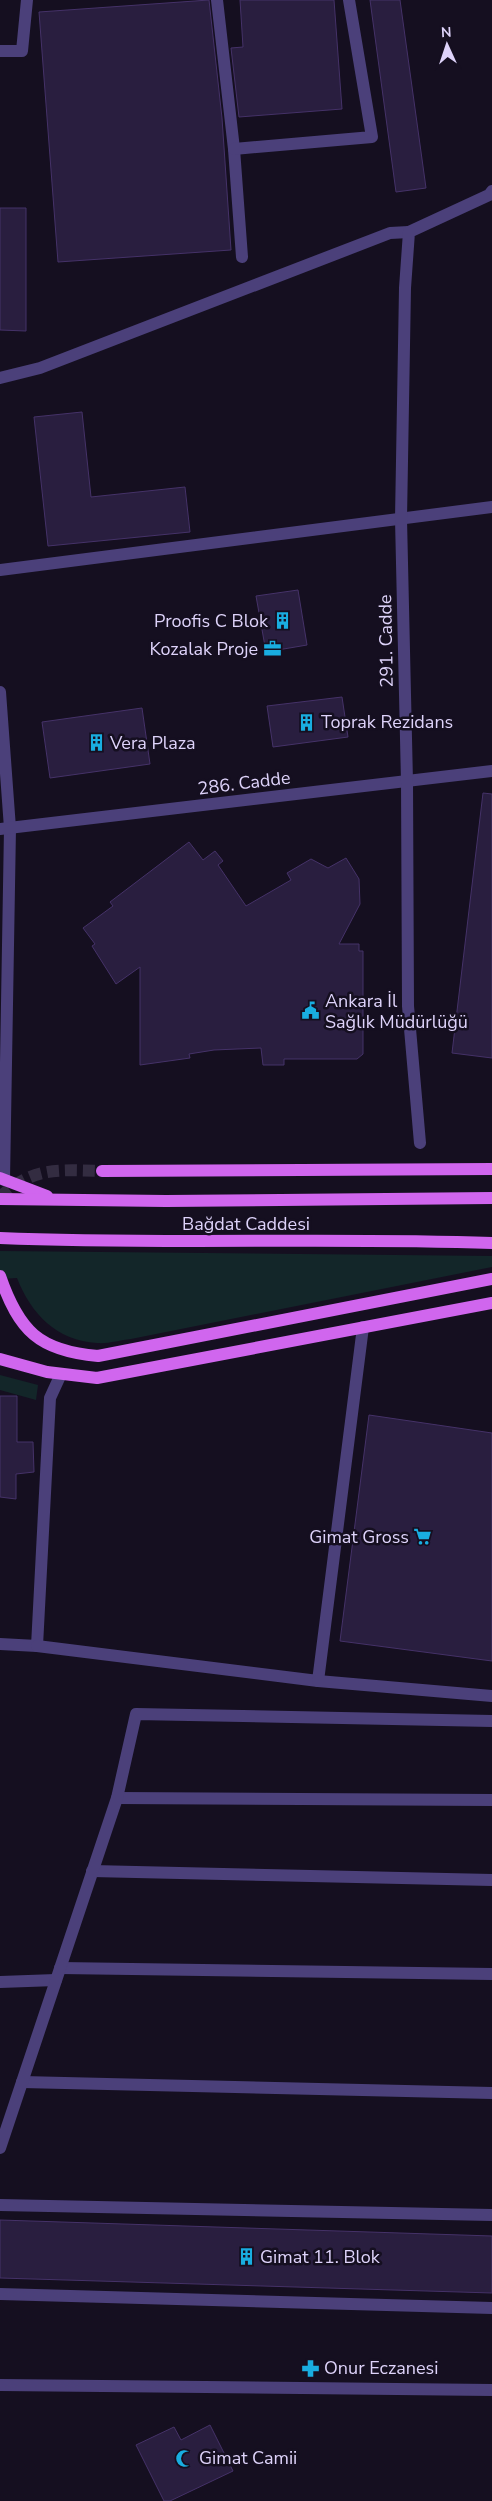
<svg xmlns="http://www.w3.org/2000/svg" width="492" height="2501" viewBox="0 0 492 2501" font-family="'Nunito Sans',sans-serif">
  <rect width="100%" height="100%" fill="#150f20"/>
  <!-- green -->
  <g fill="#132629">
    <path d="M 0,1251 L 492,1256 L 492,1267 L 131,1339 C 120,1340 108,1344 97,1343 C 57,1341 31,1314 17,1278 L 0,1279 Z"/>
    <polygon points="0,1375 38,1385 36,1400 0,1390"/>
  </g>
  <!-- building -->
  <g fill="#291e3f" stroke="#453268">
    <polygon points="209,0 222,118 231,250 58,262 39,12"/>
    <polygon points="240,0 334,0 342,109 239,117 231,48 243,47"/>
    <polygon points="370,0 400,0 426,188 396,192"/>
    <polygon points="0,208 26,208 26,331 0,330"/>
    <polygon points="82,412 91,497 185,487 190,532 48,546 34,417"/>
    <polygon points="298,590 307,645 266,652 256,596"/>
    <polygon points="342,697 348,737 273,747 267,706"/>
    <polygon points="142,708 150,764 50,778 42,722"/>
    <polygon points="483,793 492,794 492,1058 452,1053"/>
    <polygon points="189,842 203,860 215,851 223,861 218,865 246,906 291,880 287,873 311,859 328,868 346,858 359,879 360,904 339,944 359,944 359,951 363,951 363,1054 357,1059 284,1059 284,1065 263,1065 261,1048 214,1050 189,1054 190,1058 140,1065 140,967 116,984 92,946 95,944 83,928 113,906 110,902"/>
    <polygon points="0,1396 17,1396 17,1442 33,1442 34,1472 16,1474 16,1499 0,1497"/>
    <polygon points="369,1415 492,1433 492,1661 340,1641"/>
    <polygon points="0,2220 492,2236 492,2293 0,2278"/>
    <polygon points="210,2425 233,2471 170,2501 164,2501 136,2445 174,2427 181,2440"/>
  </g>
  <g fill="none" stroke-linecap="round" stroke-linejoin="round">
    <!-- primary-tunnel -->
    <path stroke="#332c41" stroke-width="12" stroke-dasharray="12 6" stroke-linecap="butt" d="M 0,1197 C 34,1166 59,1170 102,1171"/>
    <!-- street -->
    <g stroke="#4b407a" stroke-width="12">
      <polyline points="217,0 234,149 242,257"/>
      <polyline points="0,51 22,51 27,0"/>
      <polyline points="234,149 372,137 349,0"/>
      <polyline points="0,378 40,368 390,233 409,232"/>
      <polyline points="0,570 492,507"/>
      <polyline points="0,692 10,828 4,1180"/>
      <polyline points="0,829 492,771"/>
      <polyline points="420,1143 408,1006 407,782 401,519 405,288 409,232 489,195 492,191"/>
      <polyline points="0,1644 37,1646 50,1398 61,1374"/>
      <polyline points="37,1646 318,1681 363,1327"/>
      <polyline points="318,1681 492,1696"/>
      <polyline points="117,1798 492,1800"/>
      <polyline points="92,1871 492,1880"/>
      <polyline points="60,1968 492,1974"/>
      <polyline points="0,1982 56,1980"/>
      <polyline points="22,2082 492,2093"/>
      <polyline points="0,2148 117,1798 136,1714 492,1721"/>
      <polyline points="0,2205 492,2215"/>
      <polyline points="0,2294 492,2308"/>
      <polyline points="0,2385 492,2390"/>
    </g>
    <!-- primary -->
    <g stroke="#d066ee" stroke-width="12">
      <polyline points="102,1171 492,1169"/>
      <polyline points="0,1178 47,1196"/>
      <polyline points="0,1199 166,1201 492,1198"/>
      <path d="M 0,1238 C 164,1245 328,1237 492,1243"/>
      <path d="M 0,1276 C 19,1331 39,1351 98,1356 L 492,1279"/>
      <polyline points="0,1359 47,1372 97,1378 492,1303"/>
    </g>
  </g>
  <!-- icons -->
  <defs>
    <symbol id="building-bare" viewBox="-9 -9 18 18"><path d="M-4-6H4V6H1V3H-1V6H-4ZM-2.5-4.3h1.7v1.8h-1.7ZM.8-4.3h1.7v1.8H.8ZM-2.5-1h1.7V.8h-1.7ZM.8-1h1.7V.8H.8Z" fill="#19ade0" stroke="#150f20" stroke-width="2.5" paint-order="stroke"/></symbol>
    <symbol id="office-bare" viewBox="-9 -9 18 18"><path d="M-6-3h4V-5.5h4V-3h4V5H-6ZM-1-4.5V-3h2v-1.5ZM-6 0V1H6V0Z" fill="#19ade0" stroke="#150f20" stroke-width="2.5" paint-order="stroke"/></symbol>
    <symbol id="civic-bare" viewBox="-9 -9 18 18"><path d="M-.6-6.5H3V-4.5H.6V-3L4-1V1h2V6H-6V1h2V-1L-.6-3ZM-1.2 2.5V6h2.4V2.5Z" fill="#19ade0" stroke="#150f20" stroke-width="2.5" paint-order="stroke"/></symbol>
    <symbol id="supermarket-bare" viewBox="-9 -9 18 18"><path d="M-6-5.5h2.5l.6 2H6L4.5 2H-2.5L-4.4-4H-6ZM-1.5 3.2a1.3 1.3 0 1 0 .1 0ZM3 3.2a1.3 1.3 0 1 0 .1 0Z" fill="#19ade0" stroke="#150f20" stroke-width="2.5" paint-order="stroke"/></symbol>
    <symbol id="pharmacy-bare" viewBox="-9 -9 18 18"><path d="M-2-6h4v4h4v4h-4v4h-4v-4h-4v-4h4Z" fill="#19ade0" stroke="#150f20" stroke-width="2.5" paint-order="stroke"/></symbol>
    <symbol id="mosque-bare" viewBox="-9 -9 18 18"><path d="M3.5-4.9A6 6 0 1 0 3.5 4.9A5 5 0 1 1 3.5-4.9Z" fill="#19ade0" stroke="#150f20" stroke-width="2.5" paint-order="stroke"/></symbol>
  </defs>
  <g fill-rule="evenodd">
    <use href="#building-bare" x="270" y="608" width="25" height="25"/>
    <use href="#office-bare" x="260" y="636" width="25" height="25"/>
    <use href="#building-bare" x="294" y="710" width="25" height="25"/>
    <use href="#building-bare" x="84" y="730" width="25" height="25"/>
    <use href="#civic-bare" x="298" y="998" width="25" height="25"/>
    <use href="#supermarket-bare" x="410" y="1524" width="25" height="25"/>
    <use href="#building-bare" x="234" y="2244" width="25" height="25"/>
    <use href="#pharmacy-bare" x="298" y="2356" width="25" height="25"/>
    <use href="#mosque-bare" x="172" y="2446" width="25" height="25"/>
  </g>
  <g text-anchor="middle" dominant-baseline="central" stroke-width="5" stroke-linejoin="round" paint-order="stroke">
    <!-- poi labels -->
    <g font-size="18" fill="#ded3fa" stroke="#150f20" text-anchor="start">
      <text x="268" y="621" text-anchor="end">Proofis C Blok</text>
      <text x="258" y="649" text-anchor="end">Kozalak Proje</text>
      <text x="321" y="722">Toprak Rezidans</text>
      <text x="110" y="743">Vera Plaza</text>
      <text x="325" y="1001">Ankara İl<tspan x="325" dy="21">Sağlık Müdürlüğü</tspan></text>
      <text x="409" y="1537" text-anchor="end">Gimat Gross</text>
      <text x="260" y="2257">Gimat 11. Blok</text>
      <text x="324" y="2368">Onur Eczanesi</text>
      <text x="199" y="2458">Gimat Camii</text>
    </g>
    <!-- street labels -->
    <g font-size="18" fill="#ded3fa" stroke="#150f20">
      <text transform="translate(386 641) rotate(-91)">291. Cadde</text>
      <text transform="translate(244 783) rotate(-7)">286. Cadde</text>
      <text x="246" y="1224">Bağdat Caddesi</text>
    </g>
  </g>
  <!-- north arrow -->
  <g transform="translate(447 45) rotate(357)" stroke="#150f20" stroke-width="4" paint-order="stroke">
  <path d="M0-4L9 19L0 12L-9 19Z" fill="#ded3fa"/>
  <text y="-8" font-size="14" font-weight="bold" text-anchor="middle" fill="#ded3fa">N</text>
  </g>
</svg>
